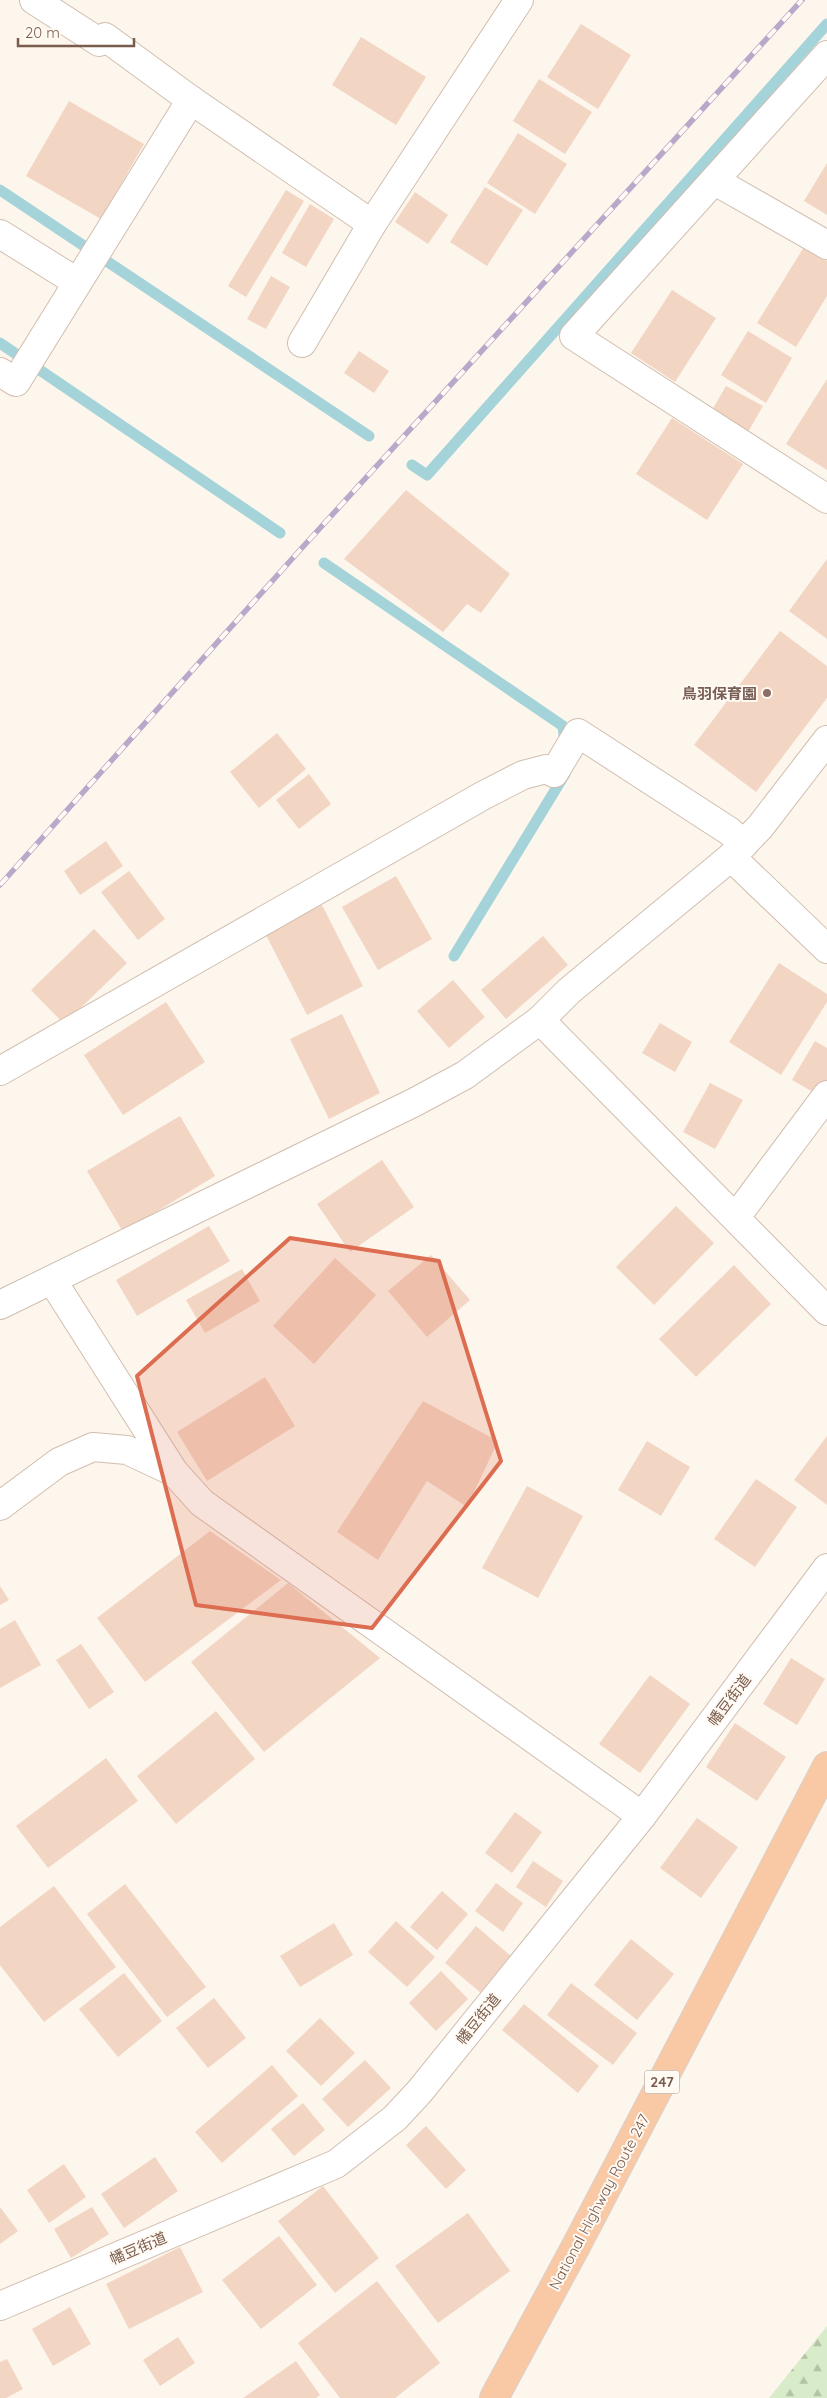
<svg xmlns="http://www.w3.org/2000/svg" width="827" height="2398" viewBox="0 0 827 2398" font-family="Quicksand,'Noto Sans JP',sans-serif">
  <defs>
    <pattern id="forest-firs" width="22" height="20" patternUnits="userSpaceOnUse" patternTransform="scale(1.25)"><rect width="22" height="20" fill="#d8ecc9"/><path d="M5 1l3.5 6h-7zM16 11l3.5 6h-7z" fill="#b4c2a5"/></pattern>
  </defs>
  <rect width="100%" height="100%" fill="#fdf6ec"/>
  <!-- forest -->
  <polygon fill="url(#forest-firs)" points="827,2326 827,2398 769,2398"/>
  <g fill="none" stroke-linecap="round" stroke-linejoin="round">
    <!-- stream -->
    <g stroke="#a5d3da" stroke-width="11">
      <polyline points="0,190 369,436"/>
      <polyline points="0,343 280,533"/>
      <polyline points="412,465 427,475 827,24"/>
      <polyline points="324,563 563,726 565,744"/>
      <polyline points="454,956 565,774"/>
    </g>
  </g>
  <!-- building -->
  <g fill="#f3d5c3">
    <polygon points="581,24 631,55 598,109 547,77"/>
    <polygon points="361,37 426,77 396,125 332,85"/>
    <polygon points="539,79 592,112 565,154 513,121"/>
    <polygon points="69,101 144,144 101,219 26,176"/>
    <polygon points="518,133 567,164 535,214 487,183"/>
    <polygon points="827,163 827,215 804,201"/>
    <polygon points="485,187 523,210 487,266 450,242"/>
    <polygon points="286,190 304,201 246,297 228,286"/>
    <polygon points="415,192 448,215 428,244 395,222"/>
    <polygon points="310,204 334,219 306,267 282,253"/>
    <polygon points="804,247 827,261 827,296 796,347 757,323"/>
    <polygon points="271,276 290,287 266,329 247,319"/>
    <polygon points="672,290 716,318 675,382 631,353"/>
    <polygon points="748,331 792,358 766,403 721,375"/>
    <polygon points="359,351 389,371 374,393 344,373"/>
    <polygon points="827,379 827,470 786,444"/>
    <polygon points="726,386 763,406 748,432 711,412"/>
    <polygon points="672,418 743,464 707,520 636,474"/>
    <polygon points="406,490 510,574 481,613 467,604 443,632 344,559"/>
    <polygon points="827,559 827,639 789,611"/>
    <polygon points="780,631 827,666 827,698 756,792 694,745"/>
    <polygon points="277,733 306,769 259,808 230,772"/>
    <polygon points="309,774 331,804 299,829 276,800"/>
    <polygon points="106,841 123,866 80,895 64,871"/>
    <polygon points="129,871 165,919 138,940 101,892"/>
    <polygon points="396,876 432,939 378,970 342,907"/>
    <polygon points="322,905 363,986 307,1015 265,933"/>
    <polygon points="94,929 127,963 64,1024 31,990"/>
    <polygon points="543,936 568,965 506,1019 481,990"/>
    <polygon points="779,963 827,994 827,1002 781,1075 729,1042"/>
    <polygon points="453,980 485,1017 449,1048 417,1011"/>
    <polygon points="166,1002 205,1062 123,1115 84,1055"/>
    <polygon points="342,1014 380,1093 329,1119 290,1039"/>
    <polygon points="660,1023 692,1042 675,1072 642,1053"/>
    <polygon points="815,1041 827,1048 827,1084 820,1096 792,1080"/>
    <polygon points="710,1083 743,1100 715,1149 683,1132"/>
    <polygon points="180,1116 215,1176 123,1232 87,1171"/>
    <polygon points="382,1160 414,1207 350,1252 317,1204"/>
    <polygon points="676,1206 714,1243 654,1305 616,1267"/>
    <polygon points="209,1226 230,1261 137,1316 116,1280"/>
    <polygon points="431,1255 470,1300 427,1337 388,1291"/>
    <polygon points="335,1258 376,1295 314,1364 273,1326"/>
    <polygon points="734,1265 771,1304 696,1377 659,1339"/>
    <polygon points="242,1269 260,1301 205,1333 186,1300"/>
    <polygon points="265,1377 295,1426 207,1481 177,1432"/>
    <polygon points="423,1401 498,1441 467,1507 427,1481 378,1560 337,1532"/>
    <polygon points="827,1436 827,1505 794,1480"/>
    <polygon points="647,1441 690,1467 661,1516 618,1490"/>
    <polygon points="756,1479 797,1507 755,1567 714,1539"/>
    <polygon points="527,1486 583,1516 538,1598 482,1568"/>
    <polygon points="210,1531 281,1580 145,1682 97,1618"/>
    <polygon points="288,1583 380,1658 264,1752 191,1662"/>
    <polygon points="0,1586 9,1600 0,1605"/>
    <polygon points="15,1620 41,1665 0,1688 0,1629"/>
    <polygon points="81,1644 114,1692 89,1709 56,1660"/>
    <polygon points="791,1658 825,1679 797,1725 763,1704"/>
    <polygon points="650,1675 690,1704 640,1773 599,1744"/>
    <polygon points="216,1711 255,1759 176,1824 137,1776"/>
    <polygon points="735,1723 786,1757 757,1801 706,1767"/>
    <polygon points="106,1758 138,1801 48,1868 16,1826"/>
    <polygon points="515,1812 542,1832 512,1873 485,1853"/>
    <polygon points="697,1818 738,1847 701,1898 660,1868"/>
    <polygon points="533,1861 563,1881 546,1907 516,1887"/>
    <polygon points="496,1883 523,1903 503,1932 475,1911"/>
    <polygon points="125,1884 206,1987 167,2017 87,1914"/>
    <polygon points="54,1886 116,1967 44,2022 0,1965 0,1927"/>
    <polygon points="442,1891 468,1914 437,1950 410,1927"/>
    <polygon points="396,1921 435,1957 407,1987 368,1952"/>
    <polygon points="334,1923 353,1955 300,1987 280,1956"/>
    <polygon points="476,1926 512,1957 481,1993 445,1963"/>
    <polygon points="631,1939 674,1974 637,2020 594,1985"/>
    <polygon points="441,1971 468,1999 436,2031 409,2003"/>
    <polygon points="124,1973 162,2021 118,2057 79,2009"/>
    <polygon points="571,1983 637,2033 613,2065 547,2015"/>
    <polygon points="214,1998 246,2038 208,2068 176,2028"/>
    <polygon points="524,2004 599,2066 578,2093 502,2030"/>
    <polygon points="320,2018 355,2053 321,2086 286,2051"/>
    <polygon points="365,2060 391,2088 348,2127 322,2099"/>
    <polygon points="272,2065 298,2096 222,2163 195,2132"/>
    <polygon points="303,2103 325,2130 294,2156 271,2129"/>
    <polygon points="426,2126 466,2170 446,2189 406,2145"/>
    <polygon points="155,2157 178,2191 124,2228 101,2194"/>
    <polygon points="64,2164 86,2197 49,2223 27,2190"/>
    <polygon points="323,2186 379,2258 335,2293 278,2221"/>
    <polygon points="0,2207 18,2231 0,2244"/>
    <polygon points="92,2207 109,2234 71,2258 54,2229"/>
    <polygon points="468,2213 510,2271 438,2323 395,2266"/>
    <polygon points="279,2236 317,2285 261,2329 222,2280"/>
    <polygon points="180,2247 203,2292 129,2329 106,2284"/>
    <polygon points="377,2281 440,2363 395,2398 340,2398 298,2343"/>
    <polygon points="70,2307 91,2344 53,2366 32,2329"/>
    <polygon points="178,2337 195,2363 160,2386 143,2360"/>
    <polygon points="7,2359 23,2389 6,2398 0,2398 0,2362"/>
    <polygon points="296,2361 320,2395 316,2398 243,2398"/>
  </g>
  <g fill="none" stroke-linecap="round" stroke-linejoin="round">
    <defs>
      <g id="minor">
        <polyline points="34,0 99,42 105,37 191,100 372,224"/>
        <polyline points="827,55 574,336 827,499"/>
        <polyline points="715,181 827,245"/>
        <polyline points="0,234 77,282"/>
        <polyline points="302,343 372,224 519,0"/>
        <polyline points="0,372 16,382 191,100"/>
        <polyline points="731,857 827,949"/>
        <polyline points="540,1020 827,1311"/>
        <polyline points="0,1071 484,795 523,775 546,769 554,773 578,733 729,831 744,844"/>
        <polyline points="736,1217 827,1095"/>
        <polyline points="52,1280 174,1472 202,1503 642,1816"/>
        <polyline points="0,1305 415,1102 465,1075 540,1020 569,991 731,857 760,827 827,740"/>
        <polyline points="0,1506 59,1462 93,1447 127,1450 174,1472"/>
        <polyline points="0,2306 336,2164 395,2118 420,2091 642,1816 827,1568"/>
      </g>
      <polyline id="trunk" points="494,2398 575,2248 827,1766"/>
    </defs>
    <!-- minor casing -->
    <use href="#minor" stroke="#d1beb0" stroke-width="30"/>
    <!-- trunk casing -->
    <use href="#trunk" stroke="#dad1cd" stroke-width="30"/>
    <!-- minor -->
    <use href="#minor" stroke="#fff" stroke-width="28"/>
    <!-- trunk -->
    <use href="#trunk" stroke="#f9c8a4" stroke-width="28"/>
    <defs>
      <polyline id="rail" points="0,885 300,550 802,0"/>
    </defs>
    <!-- rail casing -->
    <use href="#rail" stroke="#b9a8c9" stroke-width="5.5"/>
    <!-- rail -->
    <use href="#rail" stroke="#fffaf3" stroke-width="4" stroke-dasharray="11" stroke-linecap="butt"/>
  </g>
  <!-- marked area -->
  <path fill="#dc6d51" fill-opacity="0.2" stroke="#dc6d51" stroke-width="4" stroke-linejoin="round" d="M 290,1238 L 439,1261 L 501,1461 L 372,1628 L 196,1605 L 137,1376 Z"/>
  <!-- markers -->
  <circle fill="#8d6e63" stroke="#fffaf3" stroke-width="2" cx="767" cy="693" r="5"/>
  <g text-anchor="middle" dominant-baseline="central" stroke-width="4" stroke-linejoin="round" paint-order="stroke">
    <!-- shield labels -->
    <rect fill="#fffaf3" stroke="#a28b7f" stroke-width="1" x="644.5" y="2070.5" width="35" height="23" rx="4"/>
    <g font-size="14" font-weight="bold" fill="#7a5c4d">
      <text x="662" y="2082">247</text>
    </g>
    <!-- education labels -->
    <g font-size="15" font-weight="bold" fill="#785e54" stroke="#fffaf3" text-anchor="end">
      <text x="757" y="693">鳥羽保育園</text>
    </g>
    <!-- street labels -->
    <g font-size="15" fill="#7a5c4d" stroke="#fffaf3">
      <text transform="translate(729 1700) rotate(-53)">幡豆街道</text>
      <text transform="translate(478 2019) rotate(-51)">幡豆街道</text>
      <text transform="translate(599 2202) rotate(-62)">National Highway Route 247</text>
      <text transform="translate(138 2248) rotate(-23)">幡豆街道</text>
    </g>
  </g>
  <!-- scale -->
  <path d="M18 38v8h116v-8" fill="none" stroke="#7a5c4d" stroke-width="2.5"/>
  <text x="25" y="38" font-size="15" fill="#7a5c4d" stroke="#fffaf3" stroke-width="4" paint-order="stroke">20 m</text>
</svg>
